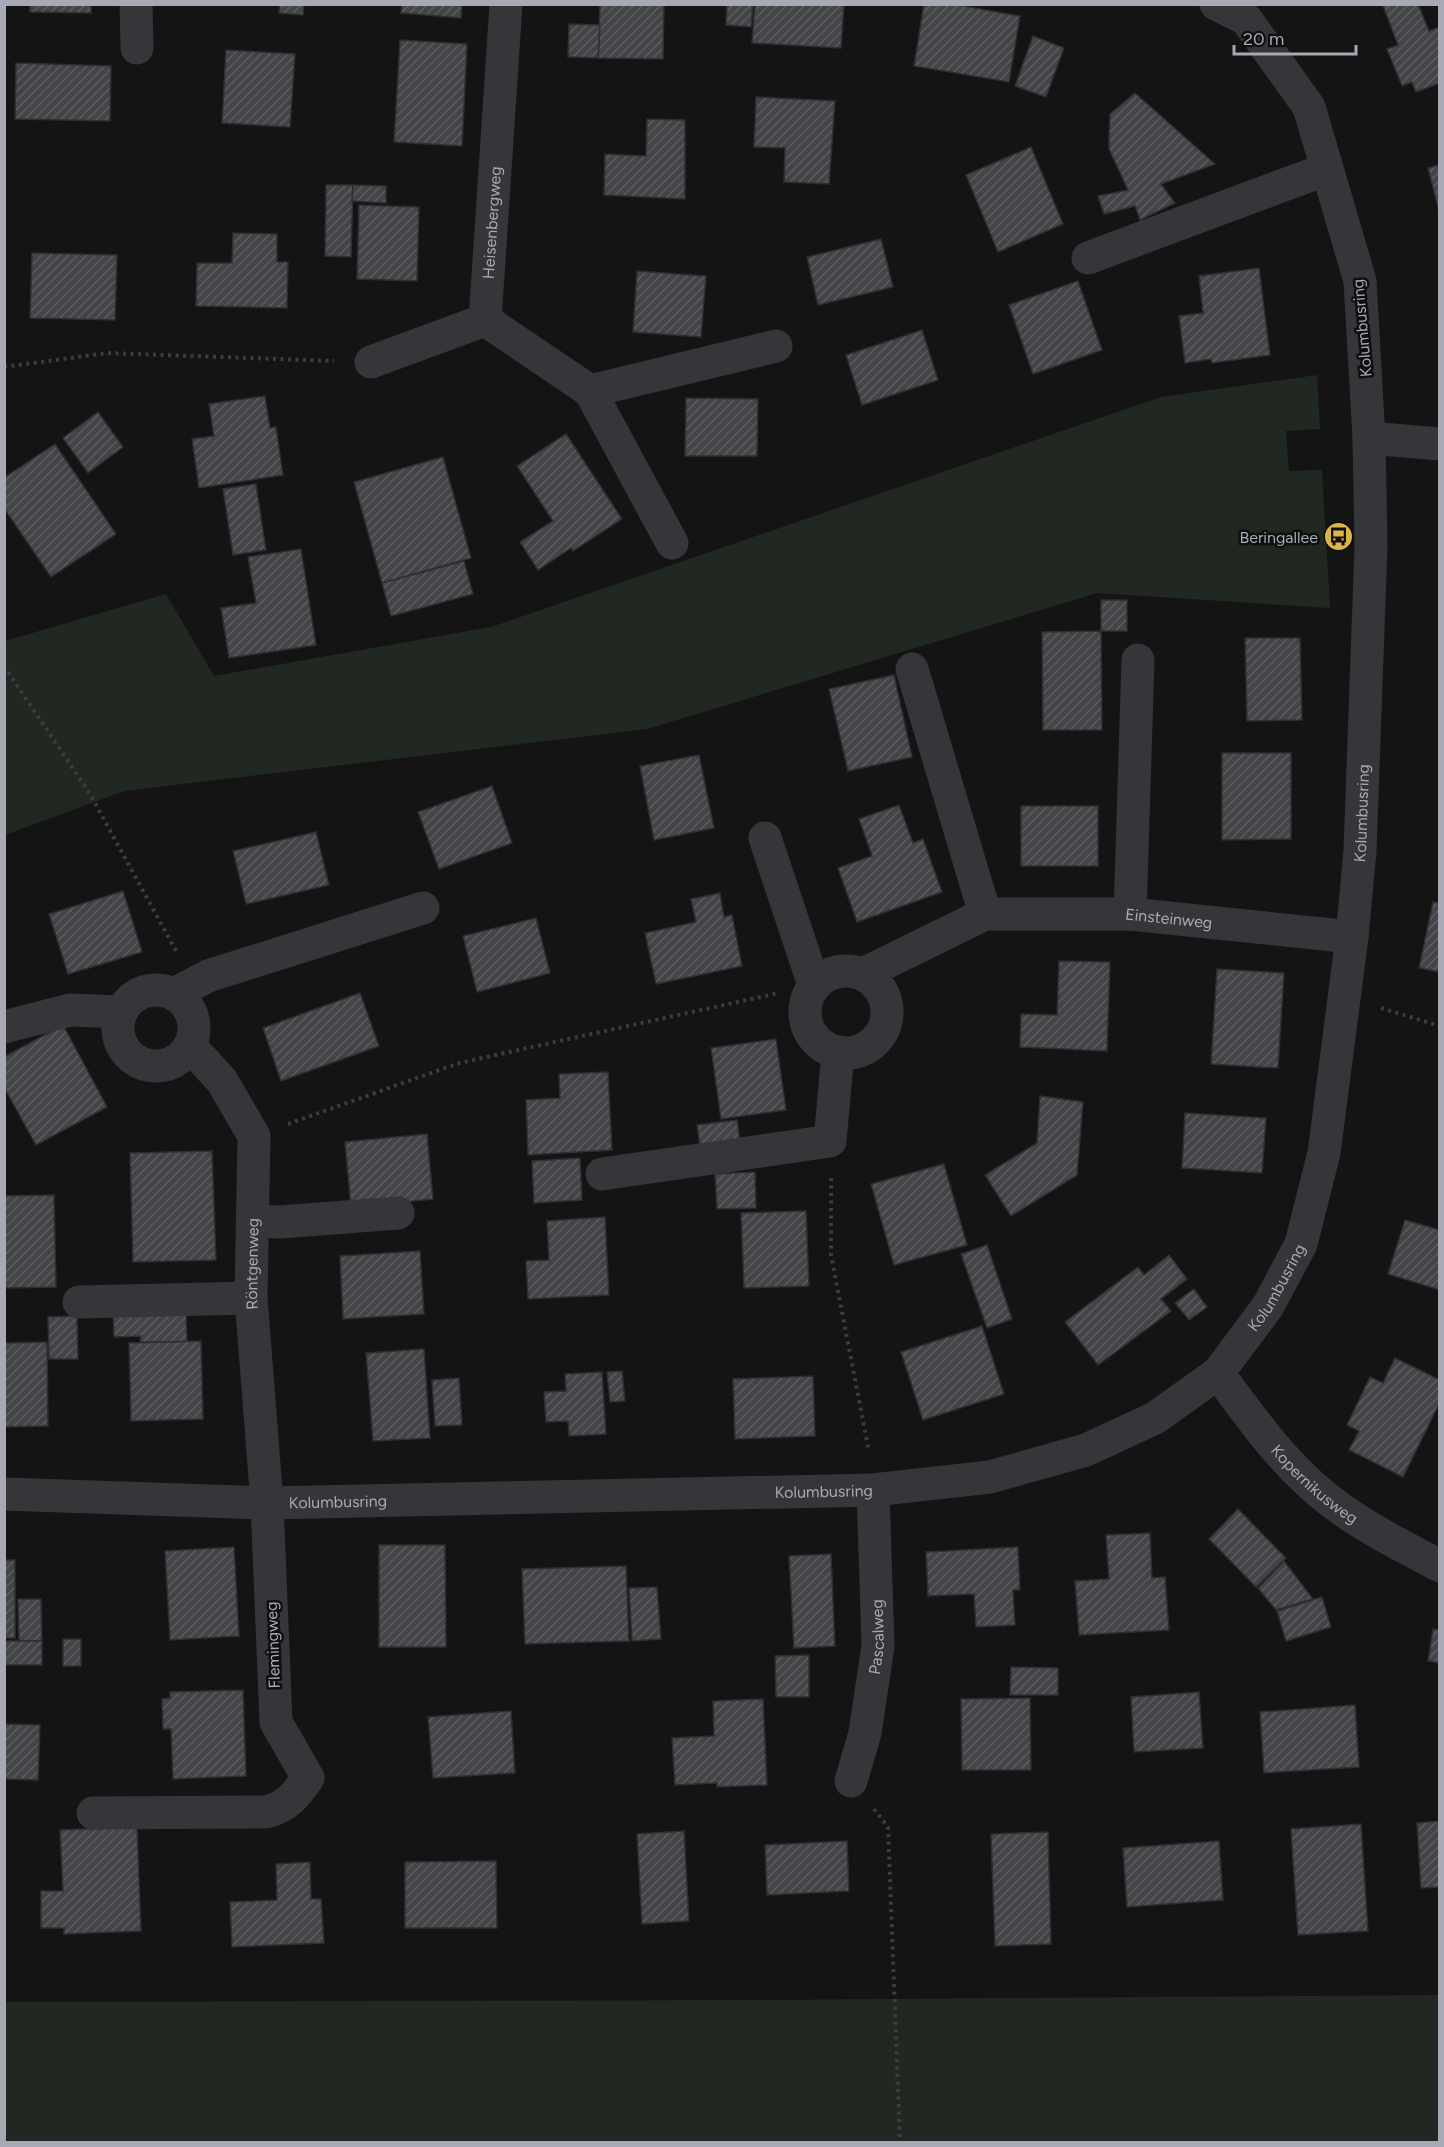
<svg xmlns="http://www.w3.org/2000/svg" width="1444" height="2147" viewBox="0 0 1444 2147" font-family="Figtree,sans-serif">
  <defs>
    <pattern id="building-hatch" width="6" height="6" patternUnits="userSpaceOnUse" patternTransform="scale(1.5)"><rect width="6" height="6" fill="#434448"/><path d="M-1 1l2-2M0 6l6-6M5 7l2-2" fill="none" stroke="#5b5c60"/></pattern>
  </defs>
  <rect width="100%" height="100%" fill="#141415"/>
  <!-- grass -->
  <g fill="#212822">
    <polygon points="1317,375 1320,429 1286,431 1289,471 1322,470 1330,608 1097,593 647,729 124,791 5,835 5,641 166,594 214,676 491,627 1161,397"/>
    <polygon points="1439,1995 1439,2142 5,2142 5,2002 757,2000"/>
  </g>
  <!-- building -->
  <g fill="url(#building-hatch)" stroke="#2f2e31" stroke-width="1.5">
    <polygon points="30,4 91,4 91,13 30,12"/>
    <polygon points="280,4 304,4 303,15 279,13"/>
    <polygon points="402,4 462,4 461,18 401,13"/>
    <polygon points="600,4 664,4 663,59 598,58"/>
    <polygon points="727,4 753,4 751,27 726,25"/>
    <polygon points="755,4 844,4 841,48 752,43"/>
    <polygon points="924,4 952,4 1020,16 1009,82 914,66"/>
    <polygon points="1388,4 1418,4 1429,31 1440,27 1440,83 1416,92 1412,82 1402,86 1387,49 1398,45 1383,6"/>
    <polygon points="569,24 600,25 598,58 568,57"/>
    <polygon points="1033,36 1064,48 1046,97 1015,86"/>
    <polygon points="400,40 467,44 462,146 394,142"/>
    <polygon points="226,50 295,54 290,127 222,123"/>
    <polygon points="16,63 111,66 110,121 15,119"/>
    <polygon points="1135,93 1215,164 1161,184 1175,203 1140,220 1135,206 1104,214 1098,196 1128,190 1109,149 1109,136 1110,114"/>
    <polygon points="756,97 835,101 829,184 784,182 785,148 754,147"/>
    <polygon points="647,119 685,120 685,199 604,195 605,154 646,156"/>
    <polygon points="1031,147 1063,224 998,252 966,175"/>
    <polygon points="1440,165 1440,215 1428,168"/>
    <polygon points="326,185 353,185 351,257 325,256"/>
    <polygon points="353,185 386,186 386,203 352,201"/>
    <polygon points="359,205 419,207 417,281 357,279"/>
    <polygon points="233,233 277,234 277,262 288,262 287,308 196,306 197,263 232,263"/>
    <polygon points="881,239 893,287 818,305 807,257"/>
    <polygon points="32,253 117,255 115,320 30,318"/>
    <polygon points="1259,268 1270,355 1212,363 1211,359 1185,363 1179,316 1203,313 1199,276"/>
    <polygon points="637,271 706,276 701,337 633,332"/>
    <polygon points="1078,281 1102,350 1033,374 1009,305"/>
    <polygon points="922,330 938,380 862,405 846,355"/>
    <polygon points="265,396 270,428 276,427 283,475 199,488 192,439 214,436 209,404"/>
    <polygon points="686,398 758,399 757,456 685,456"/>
    <polygon points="98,412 123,447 88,473 63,438"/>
    <polygon points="566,434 622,519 573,551 571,548 538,570 520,542 553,521 517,466"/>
    <polygon points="55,444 116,534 51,577 4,508 4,478"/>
    <polygon points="443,457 471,558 382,583 354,482"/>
    <polygon points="256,484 266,550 233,555 223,489"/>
    <polygon points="301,549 316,645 229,658 221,608 256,603 248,557"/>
    <polygon points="464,561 473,594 391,616 382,583"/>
    <rect x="1101" y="600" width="26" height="31"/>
    <polygon points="1101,631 1102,730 1043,730 1042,632"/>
    <polygon points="1245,638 1300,638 1302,720 1247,721"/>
    <polygon points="894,675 912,757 848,771 829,689"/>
    <polygon points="1222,753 1291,753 1291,839 1222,840"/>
    <polygon points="699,755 714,828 654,840 640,766"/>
    <polygon points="492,786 512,843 439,869 418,812"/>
    <polygon points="899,805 913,843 923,839 942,892 857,922 838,868 872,856 859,819"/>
    <rect x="1021" y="806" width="77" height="60"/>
    <polygon points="316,832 329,885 246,904 233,851"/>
    <polygon points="123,891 142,952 68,974 49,914"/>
    <polygon points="720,893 724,917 732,915 742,966 656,984 645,933 696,922 691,899"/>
    <polygon points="1433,902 1440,903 1440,972 1419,968"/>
    <polygon points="536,918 550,973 477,992 463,936"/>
    <polygon points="1059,961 1110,962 1107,1051 1020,1047 1021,1014 1057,1015"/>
    <polygon points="1217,969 1284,973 1278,1068 1211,1064"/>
    <polygon points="360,993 379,1046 281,1081 263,1028"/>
    <polygon points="63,1025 107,1107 36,1145 4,1087 4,1057"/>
    <polygon points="776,1039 786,1110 721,1119 711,1048"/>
    <polygon points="608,1072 612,1150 528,1155 526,1100 560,1098 559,1074"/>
    <polygon points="1040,1096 1083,1102 1077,1175 1011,1216 985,1175 1037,1143"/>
    <polygon points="1185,1113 1266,1118 1262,1173 1182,1168"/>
    <polygon points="737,1120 741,1147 701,1153 697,1125"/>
    <polygon points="427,1134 433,1199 351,1207 345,1142"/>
    <polygon points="212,1151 216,1260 133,1262 130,1153"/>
    <polygon points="580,1158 582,1200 534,1203 532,1161"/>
    <polygon points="944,1164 967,1245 894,1265 871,1184"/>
    <polygon points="755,1172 756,1208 717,1209 715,1174"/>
    <polygon points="54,1195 56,1287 4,1288 4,1196"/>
    <polygon points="806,1211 809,1286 744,1288 741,1213"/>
    <polygon points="605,1217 609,1295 528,1299 526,1261 549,1260 547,1221"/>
    <polygon points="1405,1220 1440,1230 1440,1290 1388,1274"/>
    <polygon points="987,1245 1012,1319 987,1328 961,1254"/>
    <polygon points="420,1251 424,1314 343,1319 340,1256"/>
    <polygon points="1169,1255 1187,1279 1161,1299 1171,1311 1098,1365 1065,1322 1138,1267 1144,1275"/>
    <polygon points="1194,1289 1207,1307 1189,1320 1175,1303"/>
    <polygon points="186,1310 187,1342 140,1342 141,1336 114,1337 113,1311"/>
    <polygon points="77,1316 78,1359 49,1359 48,1317"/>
    <polygon points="982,1326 1004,1394 923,1420 901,1352"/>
    <polygon points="201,1341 203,1419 131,1421 129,1343"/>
    <polygon points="47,1342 48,1426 4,1427 4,1343"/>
    <polygon points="424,1349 430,1438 373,1441 366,1353"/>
    <polygon points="1395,1358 1440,1380 1440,1402 1403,1477 1349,1450 1359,1431 1347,1425 1370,1377 1383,1383"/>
    <polygon points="622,1371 625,1401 610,1402 607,1372"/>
    <polygon points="602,1372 606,1434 569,1436 568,1421 546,1422 544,1392 566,1391 565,1374"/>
    <polygon points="813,1376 815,1436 735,1439 733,1379"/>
    <polygon points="459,1378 462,1425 435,1426 432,1380"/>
    <polygon points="1238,1509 1286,1558 1256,1587 1209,1539"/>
    <polygon points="1150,1533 1152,1578 1165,1577 1169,1630 1079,1635 1075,1581 1109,1579 1106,1535"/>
    <polygon points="379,1545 445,1545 446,1647 379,1647"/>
    <polygon points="234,1547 239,1636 170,1640 165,1551"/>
    <polygon points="1018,1547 1020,1590 1013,1590 1015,1625 976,1627 974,1594 928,1596 926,1552"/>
    <polygon points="831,1554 835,1646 794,1648 789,1556"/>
    <rect x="4" y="1560" width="11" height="78"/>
    <polygon points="1284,1561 1313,1599 1276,1610 1258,1588"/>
    <polygon points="626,1566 629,1641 525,1644 522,1569"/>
    <polygon points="657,1587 661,1639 632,1641 629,1588"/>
    <polygon points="1322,1597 1331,1627 1286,1641 1277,1611"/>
    <polygon points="18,1599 41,1599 42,1641 19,1641"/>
    <polygon points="1433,1629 1440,1630 1440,1663 1428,1661"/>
    <rect x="63" y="1639" width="18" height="27"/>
    <rect x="4" y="1641" width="38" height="24"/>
    <polygon points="809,1655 809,1697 776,1697 775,1656"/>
    <polygon points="1011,1667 1058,1668 1058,1695 1010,1695"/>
    <polygon points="243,1690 246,1776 173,1779 171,1729 163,1729 162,1699 170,1698 170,1692"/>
    <polygon points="1199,1692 1203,1748 1134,1752 1131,1697"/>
    <polygon points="1030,1698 1031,1770 962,1770 961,1699"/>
    <polygon points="763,1699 767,1785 717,1787 717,1783 675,1785 672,1738 714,1736 713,1701"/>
    <polygon points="1355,1705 1359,1767 1264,1773 1260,1712"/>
    <polygon points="511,1711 515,1773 433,1778 428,1717"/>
    <polygon points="4,1724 40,1725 38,1780 4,1779"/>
    <polygon points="1440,1821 1440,1887 1421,1888 1417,1823"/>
    <polygon points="1361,1824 1368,1931 1298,1935 1291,1829"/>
    <polygon points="137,1827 141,1931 64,1934 64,1928 41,1928 41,1891 63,1891 60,1830"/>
    <polygon points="684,1831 689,1921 642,1924 637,1834"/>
    <polygon points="1048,1832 1051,1944 995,1946 991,1834"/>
    <polygon points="847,1841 849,1891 767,1895 765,1845"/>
    <polygon points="1219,1841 1223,1900 1127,1907 1123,1848"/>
    <polygon points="496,1861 497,1928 405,1928 405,1862"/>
    <polygon points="310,1862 311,1899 321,1899 324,1943 232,1947 230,1902 277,1900 276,1864"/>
  </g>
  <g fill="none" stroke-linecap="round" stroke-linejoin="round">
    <!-- path -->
    <g stroke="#3c3d41" stroke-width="4" stroke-dasharray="3 4.5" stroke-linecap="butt">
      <polyline points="4,367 107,353 334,361"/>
      <polyline points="4,666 90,794 176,951"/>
      <polyline points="1381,1008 1440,1026"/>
      <polyline points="288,1124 459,1063 779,993"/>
      <polyline points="831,1178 831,1255 869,1452"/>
      <polyline points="874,1809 888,1827 900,2142"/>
    </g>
    <!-- minor -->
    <g stroke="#36363a" stroke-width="33">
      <polyline points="136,4 137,48"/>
      <polyline points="1088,258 1327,169"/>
      <polyline points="485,320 590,391 672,543"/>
      <path id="s1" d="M 371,362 L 485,320 L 506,4"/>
      <polyline points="590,391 776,346"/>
      <polyline points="1369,438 1440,444"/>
      <polyline points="912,669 985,914"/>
      <polyline points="765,838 814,985"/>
      <polyline points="1130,914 1138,660"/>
      <circle cx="846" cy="1012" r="41"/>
      <path id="s2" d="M 863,974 L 985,914 L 1130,914 L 1352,937"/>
      <circle cx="156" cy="1028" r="38"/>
      <polyline points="174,994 208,976 423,908"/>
      <polyline points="4,1027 70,1010 121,1012"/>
      <polyline points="602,1174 830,1141 838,1052"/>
      <polyline points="253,1221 280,1222 398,1213"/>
      <polyline points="79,1302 251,1298"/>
      <path id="s3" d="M 1218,1373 C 1251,1418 1284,1465 1329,1500 C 1362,1526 1402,1546 1440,1566"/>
      <path id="s4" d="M 4,1494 L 267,1503 L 873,1490 L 990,1477 L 1086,1450 L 1155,1418 L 1218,1373 L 1268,1306 L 1301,1244 L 1324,1153 L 1352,937 L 1360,851 L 1371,546 L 1369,438 L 1360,281 L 1309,107 L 1246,19 L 1216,4"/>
      <path id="s5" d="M 851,1781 L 865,1733 L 878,1646 L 873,1490"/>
      <path id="s6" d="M 93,1813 L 266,1812 C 287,1807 296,1795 308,1778 L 276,1722 L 267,1503 L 251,1298 L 254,1136 L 222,1081 L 190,1046"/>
    </g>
  </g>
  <!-- icons -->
  <defs>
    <symbol id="bus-disc" viewBox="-11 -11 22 22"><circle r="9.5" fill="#dbb647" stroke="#0f0f10"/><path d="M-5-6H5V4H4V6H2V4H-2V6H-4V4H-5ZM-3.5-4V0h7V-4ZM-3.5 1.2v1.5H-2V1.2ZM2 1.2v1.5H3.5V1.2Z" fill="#111"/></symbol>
  </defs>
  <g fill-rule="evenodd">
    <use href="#bus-disc" x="1322" y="520" width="33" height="33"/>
  </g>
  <g text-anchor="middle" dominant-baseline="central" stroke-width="5" stroke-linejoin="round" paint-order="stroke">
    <!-- street labels -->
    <g font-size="16" fill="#a7aab4" stroke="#0f0f10">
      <text stroke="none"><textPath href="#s1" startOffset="219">Heisenbergweg</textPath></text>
      <text transform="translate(1362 328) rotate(-95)">Kolumbusring</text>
      <text stroke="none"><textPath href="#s4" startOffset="1830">Kolumbusring</textPath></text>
      <text stroke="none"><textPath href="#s2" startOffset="320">Einsteinweg</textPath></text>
      <text stroke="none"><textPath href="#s6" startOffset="752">Röntgenweg</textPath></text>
      <text stroke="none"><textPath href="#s4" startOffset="1344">Kolumbusring</textPath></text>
      <text stroke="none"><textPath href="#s3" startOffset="148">Kopernikusweg</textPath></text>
      <text stroke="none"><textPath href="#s4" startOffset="820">Kolumbusring</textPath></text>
      <text stroke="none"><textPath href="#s4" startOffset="334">Kolumbusring</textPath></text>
      <text stroke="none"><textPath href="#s5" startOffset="147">Pascalweg</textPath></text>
      <text transform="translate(273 1645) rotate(-92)">Flemingweg</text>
    </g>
    <!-- poi labels -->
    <g font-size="16" fill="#a7aab4" stroke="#0f0f10" text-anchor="end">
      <text x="1318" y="537">Beringallee</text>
    </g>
  </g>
  <!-- border -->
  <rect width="1444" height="2147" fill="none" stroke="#a7aab4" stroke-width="12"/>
  <!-- scale -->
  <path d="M1234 45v9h122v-9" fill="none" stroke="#a7aab4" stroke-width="3"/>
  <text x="1243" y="45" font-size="18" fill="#a7aab4" stroke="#0f0f10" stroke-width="4.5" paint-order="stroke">20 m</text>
</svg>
